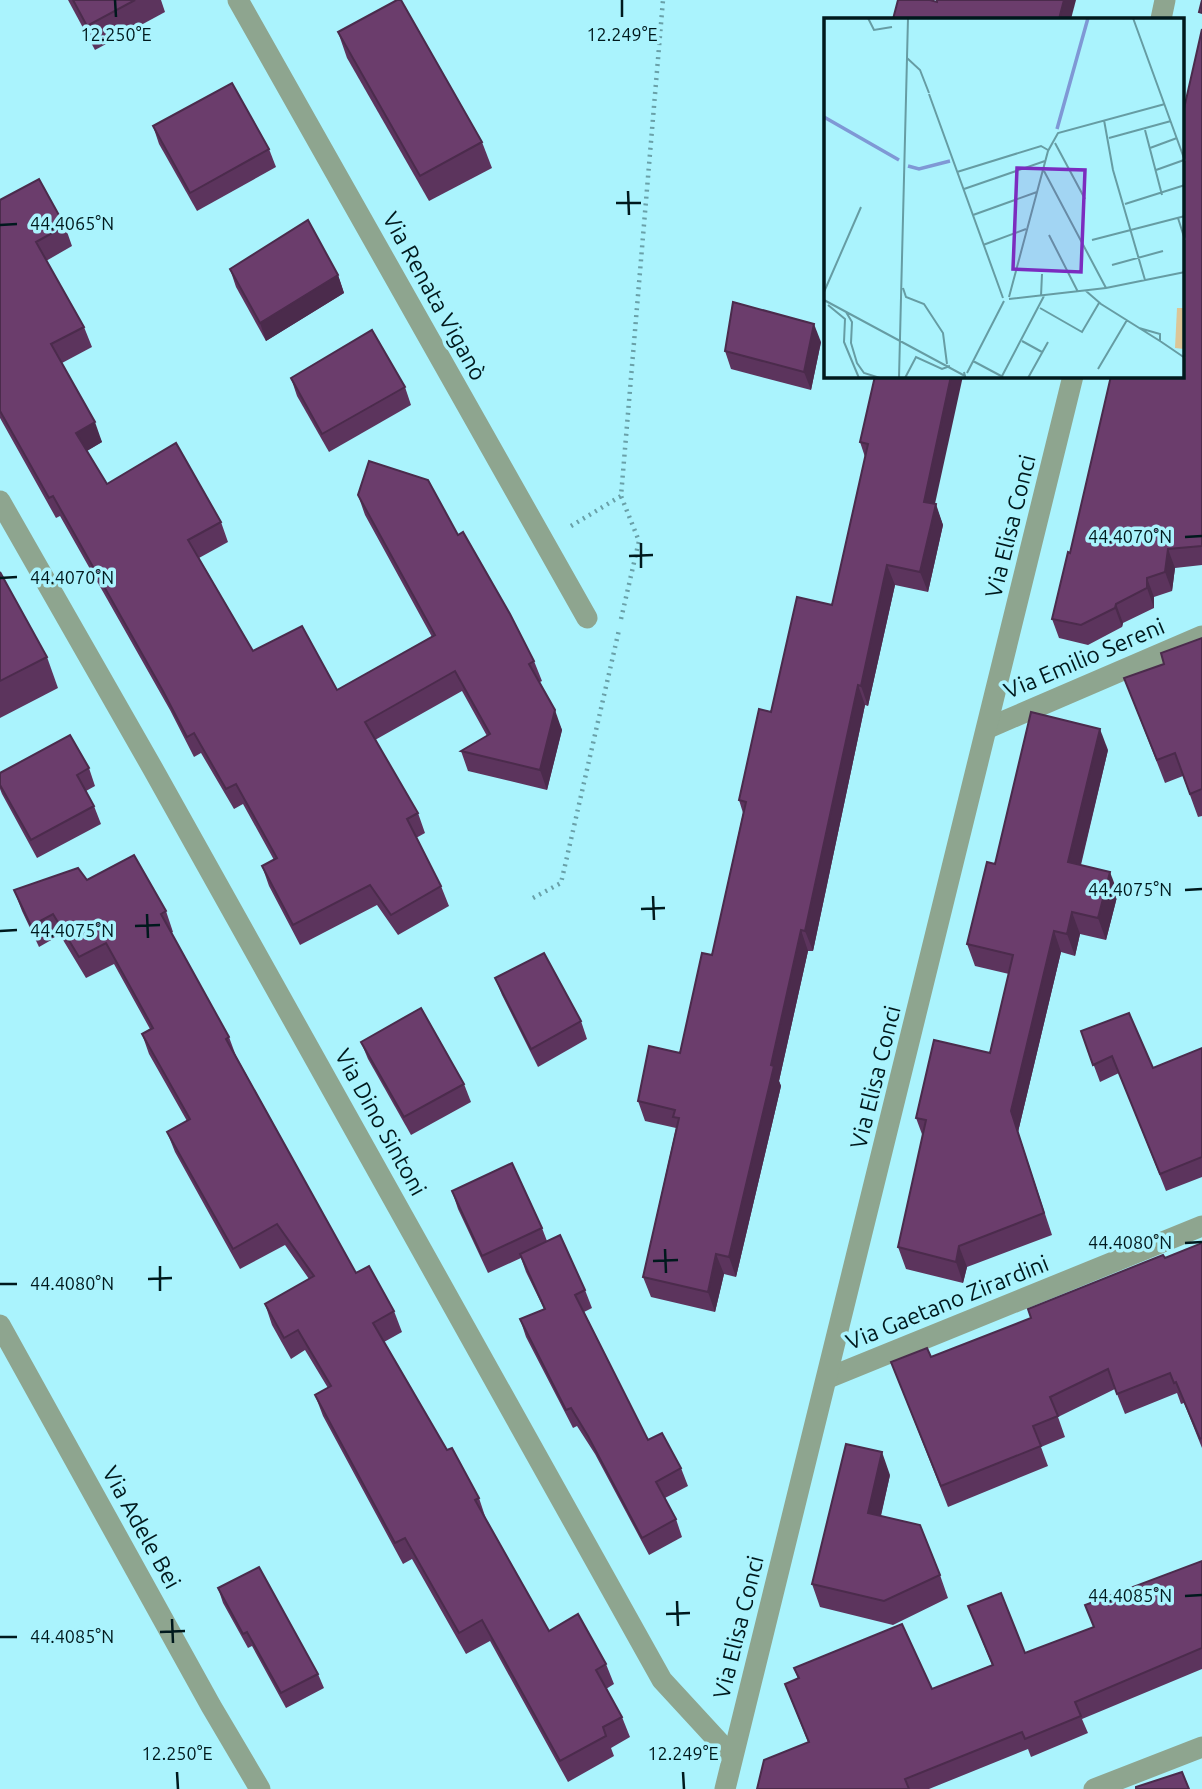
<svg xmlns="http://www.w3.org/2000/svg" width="1202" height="1789" viewBox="0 0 1202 1789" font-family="Ubuntu,sans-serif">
  <rect width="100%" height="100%" fill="#aaf3fd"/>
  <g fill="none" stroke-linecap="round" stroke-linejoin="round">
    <!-- path -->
    <g stroke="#69a0a8" stroke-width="4.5" stroke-dasharray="2 5" stroke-linecap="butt">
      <polyline points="571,526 621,496"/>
      <polyline points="621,619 639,541 621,496 663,0"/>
      <polyline points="533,898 561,883 619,630"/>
    </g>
    <!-- minor -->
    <g stroke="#8ea58f" stroke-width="21">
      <polyline points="238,0 587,618"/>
      <polyline points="1161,19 1165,0"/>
      <polyline points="0,501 153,769 662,1680 732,1756"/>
      <polyline points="988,728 1202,636"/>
      <polyline points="0,1325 211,1706 260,1789"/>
      <polyline points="828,1378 1202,1226"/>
      <polyline points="725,1789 1073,376"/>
      <polyline points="1094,1789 1202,1747"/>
    </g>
  </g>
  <!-- wall -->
  <g fill="#5c345d">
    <polygon points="68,0 161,0 165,12 95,50"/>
    <polygon points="1202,28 1202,565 1175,568 1172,591 1154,597 1154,608 1123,623 1122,627 1088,645 1059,638 1052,619 1070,553 1183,376"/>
    <polygon points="338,32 482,142 492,168 429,201 347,58"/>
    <polygon points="153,126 269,149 276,167 197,211 159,144"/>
    <polygon points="0,200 65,226 72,246 46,261 84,327 92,347 62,363 102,442 87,451 107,484 221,522 228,542 199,558 253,651 337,690 432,637 365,515 358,495 458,535 534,661 542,681 540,682 562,730 547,790 468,771 461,751 487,736 462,691 375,740 418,813 425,833 416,838 441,886 449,906 398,935 377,905 300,945 269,886 262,866 274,860 243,804 234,809 201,753 194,757 170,710 60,516 56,518 0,418"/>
    <polygon points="230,269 338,275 344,293 266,341 236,287"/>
    <polygon points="821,342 811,390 731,369 725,351"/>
    <polygon points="875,376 935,504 943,525 928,592 895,585 868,706 865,705 813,951 808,951 779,1081 781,1086 736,1277 724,1274 715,1312 651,1297 643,1277 676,1128 645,1121 638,1101 680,1053 712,955 743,813 739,800 771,712 832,605 865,457 860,442"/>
    <polygon points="291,378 405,387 411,405 329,452 297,396"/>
    <polygon points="0,572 47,657 58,688 0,718"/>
    <polygon points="1202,638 1202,816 1198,817 1183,776 1165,783 1124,678 1164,664"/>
    <polygon points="1108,750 1081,865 1118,893 1106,940 1080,934 1075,956 1061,952 1018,1132 1052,1235 967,1267 963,1283 906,1269 898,1247 923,1137 916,1118 990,1053 1009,974 975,966 967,944 995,864"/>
    <polygon points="89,768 95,786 86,791 94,806 101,824 37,858 2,794 0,789 0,773"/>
    <polygon points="87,880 166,911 173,932 171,933 229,1037 236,1056 356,1273 394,1311 402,1332 384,1342 447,1450 479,1498 486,1519 549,1631 606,1664 614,1684 606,1689 622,1717 630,1737 611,1748 614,1756 568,1782 490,1641 466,1654 412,1559 403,1564 323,1416 315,1395 328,1388 305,1350 291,1359 272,1325 265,1304 309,1279 285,1245 240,1269 175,1152 167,1132 187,1121 149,1054 142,1034 150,1029 114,964 86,978 60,935 39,947 22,911 14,890"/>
    <polygon points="495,978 581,1021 587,1039 538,1067 502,995"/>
    <polygon points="1081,1031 1153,1068 1202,1048 1202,1177 1166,1191 1119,1073 1100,1082"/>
    <polygon points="361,1042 464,1084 471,1102 411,1135 368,1059"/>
    <polygon points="452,1191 542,1228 547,1241 585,1290 592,1308 584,1312 648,1440 681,1468 688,1486 665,1498 676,1519 682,1537 649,1555 595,1454 577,1426 573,1428 526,1337 520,1319 544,1309 526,1272 521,1258 488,1273 458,1209"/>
    <polygon points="1202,1243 1202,1448 1184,1403 1181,1404 1177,1393 1125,1414 1115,1389 1058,1417 1065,1437 1041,1447 1048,1466 948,1507 891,1362 931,1357 1031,1318"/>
    <polygon points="890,1475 881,1516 940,1575 948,1598 893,1625 820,1607 812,1584"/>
    <polygon points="1202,1561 1202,1669 1082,1719 1088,1733 1031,1757 1028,1749 929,1789 757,1789 808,1742 785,1684 798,1679 794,1668 932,1689 992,1665 968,1606 1025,1653 1093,1628"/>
    <polygon points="218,1588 318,1674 324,1688 286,1708 252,1646 248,1648 223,1603"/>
  </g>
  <!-- shaded-wall -->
  <g fill="#4b2b4c">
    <polygon points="1064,0 1076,0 1071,19 1059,19"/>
    <polygon points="338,275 344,293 266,341 260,323"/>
    <polygon points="814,324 821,342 811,390 804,372"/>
    <polygon points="951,376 963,376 931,522 924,502"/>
    <polygon points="95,422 102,442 83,453 76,433"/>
    <polygon points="936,504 943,525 928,592 920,572"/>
    <polygon points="1168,549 1175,568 1172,591 1165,572"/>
    <polygon points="887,565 895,585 868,706 861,686"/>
    <polygon points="1147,578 1154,597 1154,608 1147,588"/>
    <polygon points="1116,604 1123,623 1122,627 1115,608"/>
    <polygon points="858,685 865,705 813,951 805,931"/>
    <polygon points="555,710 562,730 547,790 540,770"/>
    <polygon points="1100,729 1108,750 1076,883 1068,862"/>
    <polygon points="1110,872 1118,893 1106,940 1098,918"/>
    <polygon points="1072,912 1080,934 1075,956 1067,934"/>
    <polygon points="801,930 808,951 779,1081 781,1086 736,1277 729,1257"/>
    <polygon points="1054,931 1061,952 1018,1132 1052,1235 1011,1111"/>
    <polygon points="959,1246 967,1267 963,1283 956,1262"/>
    <polygon points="716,1254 724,1274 715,1312 708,1292"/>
    <polygon points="882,1452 890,1475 876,1536 868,1513"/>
  </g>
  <!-- building -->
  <g fill="#6b3d6c" stroke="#4b2b4c" stroke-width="2">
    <polygon points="73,0 135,0 87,26"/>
    <polygon points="397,0 401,0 482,142 420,176 338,32"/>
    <polygon points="898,0 930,0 937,2 937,0 1064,0 1059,19 893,19"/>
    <polygon points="1202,0 1202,13 1199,12"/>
    <polygon points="1202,29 1202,546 1168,549 1165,572 1147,578 1147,588 1116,604 1115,608 1081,625 1052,619 1068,552 1070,553 1111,376 1183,376 1183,113"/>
    <polygon points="232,83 269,149 190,193 153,126"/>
    <polygon points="39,179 65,226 36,242 84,327 51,344 95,422 76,433 107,484 176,443 221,522 188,540 253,651 302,626 337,690 435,635 358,495 369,461 428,480 458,535 463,532 510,614 534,661 529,664 555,710 540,770 461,751 490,734 455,671 365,722 418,813 407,819 441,886 391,915 370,885 293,925 262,866 277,858 236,784 226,789 194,733 187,737 163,691 53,496 49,498 0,411 0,200"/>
    <polygon points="308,220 338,275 260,323 230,269"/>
    <polygon points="733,302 814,324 804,372 725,351"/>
    <polygon points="372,330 405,387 322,434 291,378"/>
    <polygon points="875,376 951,376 924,502 936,504 920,572 887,565 861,686 858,685 805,931 801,930 771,1065 774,1066 729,1257 716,1254 708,1292 643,1277 679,1118 673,1117 675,1110 638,1101 649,1046 680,1053 702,953 712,955 746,802 739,800 759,709 771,712 797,597 832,605 868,444 860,442"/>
    <polygon points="0,572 47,657 0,681"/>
    <polygon points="1202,638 1202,789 1190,794 1175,753 1157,760 1124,678 1164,664 1161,653"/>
    <polygon points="1031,712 1100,729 1068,862 1110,872 1098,918 1072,912 1067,934 1054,931 1011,1111 1044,1213 959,1246 956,1262 898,1247 926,1120 916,1118 934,1040 990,1053 1013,955 967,944 987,862 995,864"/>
    <polygon points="70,735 89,768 77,775 94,806 31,840 0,785 0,773"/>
    <polygon points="134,855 166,911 161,914 229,1037 226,1039 356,1273 369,1266 394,1311 373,1323 447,1450 452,1448 479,1498 475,1500 549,1631 578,1614 606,1664 596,1670 622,1717 603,1727 606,1736 560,1761 482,1620 459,1633 405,1538 395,1543 315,1395 331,1386 298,1330 284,1338 265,1304 314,1276 277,1224 233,1249 167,1132 190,1119 142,1034 153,1028 106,943 79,957 53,914 31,926 14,890 78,868 87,880"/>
    <polygon points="544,953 581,1021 531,1049 495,978"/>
    <polygon points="421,1008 464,1084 404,1117 361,1042"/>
    <polygon points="1129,1013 1153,1068 1202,1048 1202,1157 1160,1174 1112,1056 1093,1065 1081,1031"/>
    <polygon points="512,1163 542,1228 482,1256 452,1191"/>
    <polygon points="560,1235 585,1290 575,1295 648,1440 662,1433 681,1468 656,1482 676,1519 642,1538 588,1436 571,1408 566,1410 520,1319 545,1309 520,1254"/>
    <polygon points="1202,1243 1202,1438 1200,1439 1176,1382 1174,1383 1170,1373 1117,1394 1108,1369 1050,1397 1058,1416 1033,1426 1041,1446 941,1486 891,1362 927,1348 931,1357 1031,1318 1028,1309 1163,1255 1165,1258"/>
    <polygon points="846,1444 882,1452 868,1513 920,1525 940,1575 884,1601 812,1584"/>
    <polygon points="1202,1561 1202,1648 1075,1702 1081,1716 1025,1739 1022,1732 905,1779 909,1789 757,1789 764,1760 809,1742 785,1684 799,1678 794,1668 902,1624 932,1689 993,1665 968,1606 1001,1593 1025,1653 1094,1627 1085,1605"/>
    <polygon points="259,1567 318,1674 281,1693 247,1632 243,1634 218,1588"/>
    <polygon points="1182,1772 1189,1789 1136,1789 1136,1787"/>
  </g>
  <!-- ticks -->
  <path fill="none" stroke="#00191d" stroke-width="2.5" d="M 115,0 L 116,17M 622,0 L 622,17M 628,191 L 629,215M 616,203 L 641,203M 0,225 L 17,224M 1185,537 L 1202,536M 641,543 L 641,568M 629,556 L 653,555M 0,578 L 17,577M 1185,890 L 1202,889M 653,896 L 654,920M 641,909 L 665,908M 147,914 L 148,938M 135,926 L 160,925M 0,931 L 17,930M 1185,1243 L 1202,1242M 665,1249 L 666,1273M 653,1261 L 678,1260M 160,1266 L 160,1291M 148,1279 L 172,1278M 0,1284 L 17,1284M 1185,1596 L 1202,1595M 677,1601 L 678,1626M 666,1614 L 690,1613M 172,1619 L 173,1643M 160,1632 L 185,1631M 0,1637 L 17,1637M 177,1772 L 178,1789M 683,1772 L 684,1789"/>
  <g text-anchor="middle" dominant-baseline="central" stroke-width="7" stroke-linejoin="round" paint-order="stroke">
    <!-- street labels -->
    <g font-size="23" fill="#00191d" stroke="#aaf3fd">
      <text transform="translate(435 296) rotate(61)">Via Renata Viganò</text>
      <text transform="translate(1010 526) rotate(-76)">Via Elisa Conci</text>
      <text transform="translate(1084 658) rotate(-23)">Via Emilio Sereni</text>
      <text transform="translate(875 1077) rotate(-76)">Via Elisa Conci</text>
      <text transform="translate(381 1122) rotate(61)">Via Dino Sintoni</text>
      <text transform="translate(947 1302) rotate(-22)">Via Gaetano Zirardini</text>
      <text transform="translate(142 1527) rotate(61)">Via Adele Bei</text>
      <text transform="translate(738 1627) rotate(-76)">Via Elisa Conci</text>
    </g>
  </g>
  <!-- overview -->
  <g transform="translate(824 18)">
    <rect width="360" height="360" fill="#aaf3fd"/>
    <path d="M 353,290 L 360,290 L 360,331 L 351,330 Z" fill="#dbc697"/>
    <path fill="none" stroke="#7f98d5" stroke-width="3.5" d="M 0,99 L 75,142M 233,111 L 264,0M 84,148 L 95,151 L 126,143"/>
    <path fill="none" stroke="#669ca3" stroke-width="2" d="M 44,0 L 50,12 L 68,9M 309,0 L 361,143M 83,40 L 96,52 L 105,75M 105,76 L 179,280M 280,102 L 289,152 L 321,262M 321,112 L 338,177M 285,120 L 347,103M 231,125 L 261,181M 326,130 L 353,120M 332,152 L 360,142M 220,153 L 282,270M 133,154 L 217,128 L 224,132M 140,171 L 221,143M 301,186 L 361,167M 149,197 L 213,174M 354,200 L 361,222M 225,217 L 254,274M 268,222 L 361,198M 159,227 L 202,211M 288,247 L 339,233M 79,270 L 82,279 L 100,286 L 119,315 L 123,346M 262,273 L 277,286 L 336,323 L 336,316 L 315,310M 0,274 L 37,189M 217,278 L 218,256M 185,279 L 224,133 L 234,115 L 341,86M 185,281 L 282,270 L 361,254M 0,282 L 141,358 L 140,354M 4,287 L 21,301 L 20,324 L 35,360M 216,290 L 258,314 L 275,285M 22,294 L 28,304 L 27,325 L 33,345 L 40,355 L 56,360M 198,323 L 218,334M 336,323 L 361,340M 149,343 L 179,359M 274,351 L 303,302M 143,355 L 180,283M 75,360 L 84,0M 81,360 L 92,339 L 118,351 L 126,348M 177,360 L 220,278M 204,360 L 224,324"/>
    <path fill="#7b2cbf" fill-opacity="0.15" stroke="#7b2cbf" stroke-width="3.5" d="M 193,150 L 261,152 L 257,254 L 189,251 Z"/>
    <rect width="360" height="360" fill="none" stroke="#00191d" stroke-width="3.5"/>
  </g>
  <g font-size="18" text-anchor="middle" fill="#00191d" stroke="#aaf3fd" stroke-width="7" stroke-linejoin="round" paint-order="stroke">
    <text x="116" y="41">12.250°E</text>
    <text x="622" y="41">12.249°E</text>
    <text x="72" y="230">44.4065°N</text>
    <text x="1130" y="543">44.4070°N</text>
    <text x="72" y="584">44.4070°N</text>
    <text x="1130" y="896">44.4075°N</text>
    <text x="72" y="937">44.4075°N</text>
    <text x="1130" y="1249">44.4080°N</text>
    <text x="72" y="1290">44.4080°N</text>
    <text x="1130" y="1602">44.4085°N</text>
    <text x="72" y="1643">44.4085°N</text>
    <text x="177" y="1760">12.250°E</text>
    <text x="683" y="1760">12.249°E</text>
  </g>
</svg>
